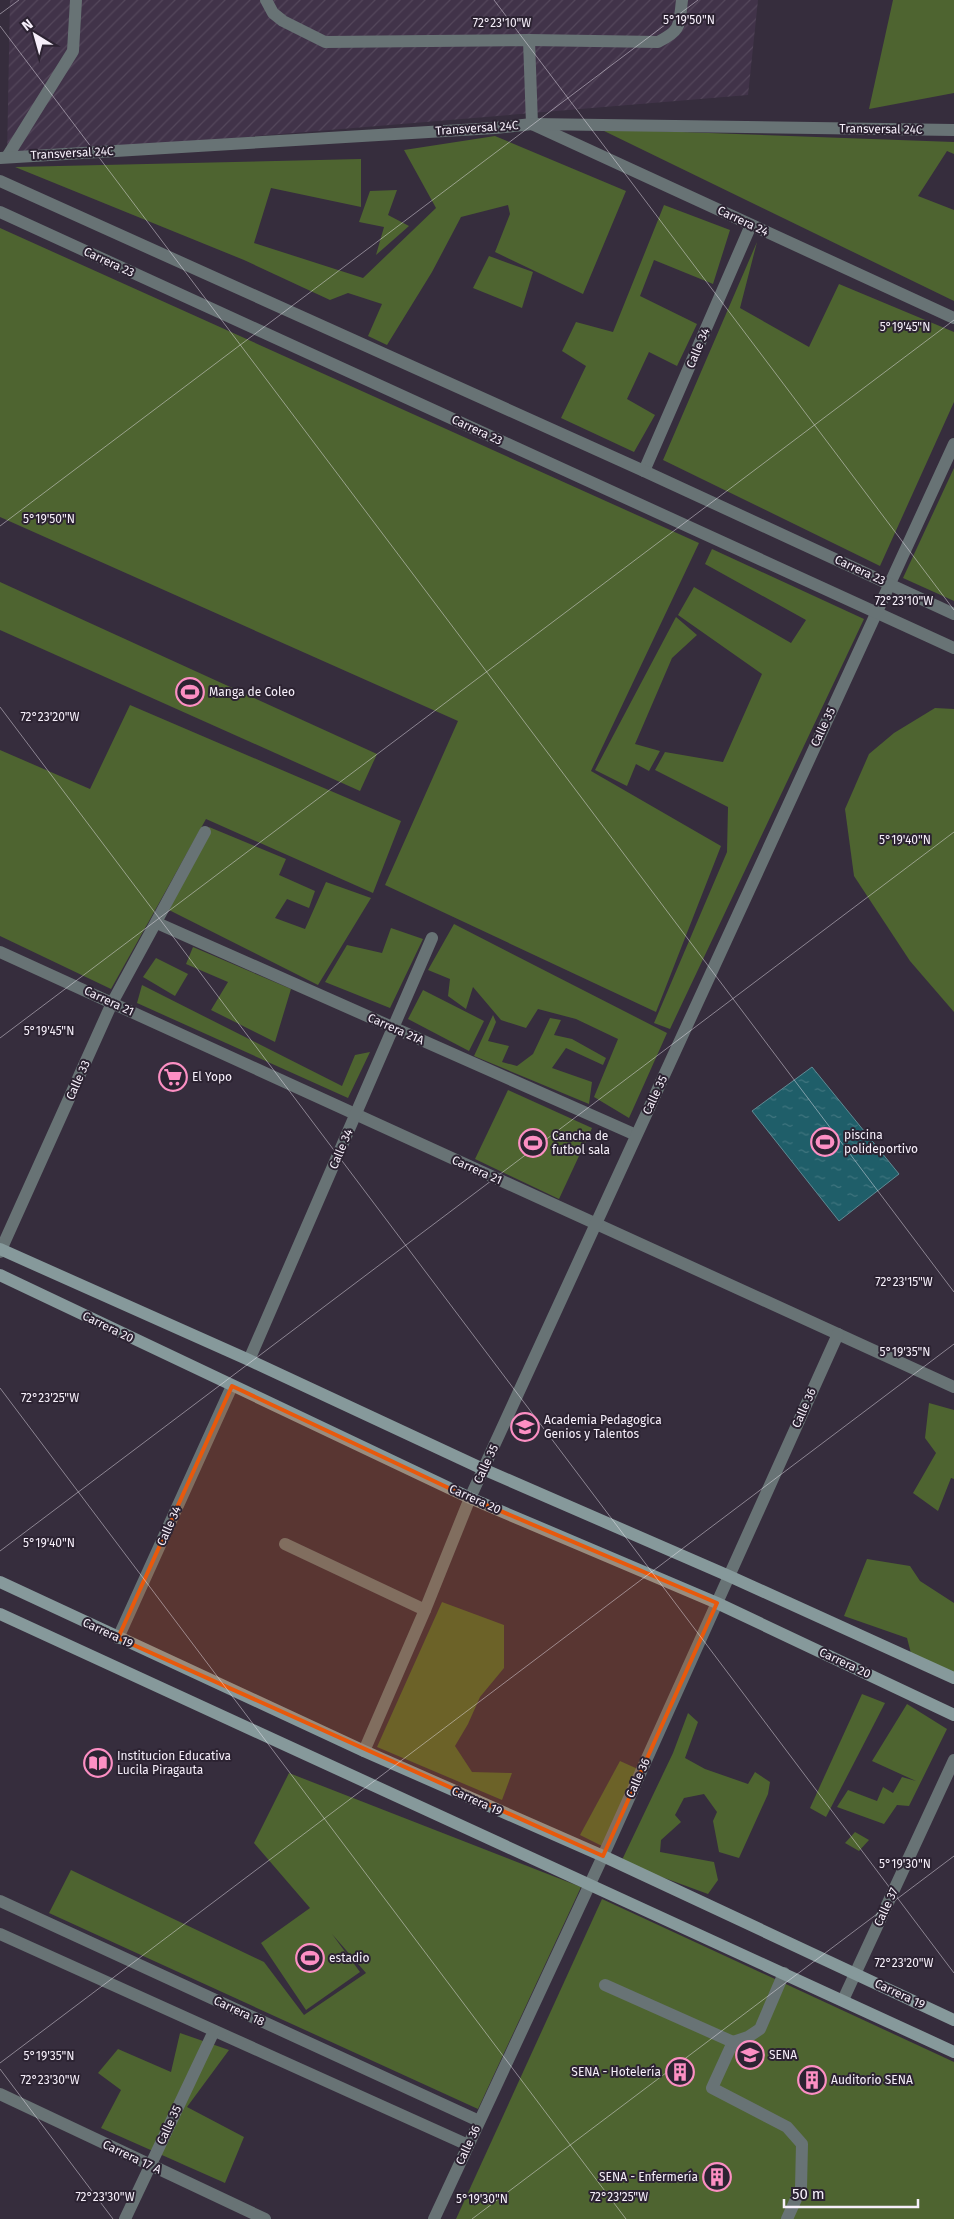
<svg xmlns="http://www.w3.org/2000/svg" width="954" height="2219" viewBox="0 0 954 2219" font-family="'Fira Sans',sans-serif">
  <defs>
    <pattern id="industrial-furrows" width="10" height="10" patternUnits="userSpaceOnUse" patternTransform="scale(1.25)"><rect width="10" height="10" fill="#413349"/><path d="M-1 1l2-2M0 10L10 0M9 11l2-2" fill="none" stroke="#54475b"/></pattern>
    <pattern id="water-ripples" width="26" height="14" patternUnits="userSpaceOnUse" patternTransform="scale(1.25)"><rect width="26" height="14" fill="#1f5e69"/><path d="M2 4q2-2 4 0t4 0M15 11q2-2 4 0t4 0" fill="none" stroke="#40757f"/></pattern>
  </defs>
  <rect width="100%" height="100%" fill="#362d3d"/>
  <!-- industrial -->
  <polygon fill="url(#industrial-furrows)" points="10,0 758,0 748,95 7,157"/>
  <!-- grass -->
  <g fill="#4e6430">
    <polygon points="893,0 954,0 954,93 869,109"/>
    <polygon points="600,129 954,142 954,154 947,151 918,196 954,210 954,301"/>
    <polygon points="495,136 626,191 583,294 495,252 510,214 508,205 461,217 432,272 387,345 368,336 382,304 348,293 330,300 244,260 15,167 361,159 361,207 271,188 254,243 363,278 436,208 404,150"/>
    <polygon points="397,190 388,215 409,226 376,255 384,227 359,222 370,191"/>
    <polygon points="664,205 730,230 713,284 654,260 640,296 697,324 677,366 649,352 627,399 655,415 634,452 561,418 586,366 562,351 576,322 613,332"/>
    <polygon points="0,228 699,543 591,771 721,846 656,1012 385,885 458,721 0,517"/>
    <polygon points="757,242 740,308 809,347 839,284 954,332 954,402 880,566 663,460"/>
    <polygon points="489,256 533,272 522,308 473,288"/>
    <polygon points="954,468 954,601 903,578"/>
    <polygon points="712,549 864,619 670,1029 654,1023 727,852 728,807 655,770 665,752 723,762 762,674 678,615 694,587 791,643 806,620 705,564"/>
    <polygon points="0,582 377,754 360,791 0,630"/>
    <polygon points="676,617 697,635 672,658 635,744 660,751 649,771 636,764 627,786 595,770"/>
    <polygon points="130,705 401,821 373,893 206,819 111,989 0,936 0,750 90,789"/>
    <polygon points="935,708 954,709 954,1012 910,961 854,876 845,809 869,754 894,733"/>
    <polygon points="209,827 286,859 279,875 315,891 309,908 287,899 275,918 305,929 326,882 371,898 318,985 167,909"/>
    <polygon points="454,924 667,1033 629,1118 594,1097 618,1039 576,1019 538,1009 526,1028 501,1020 473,987 466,1009 448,996 450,979 428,970"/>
    <polygon points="391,928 423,939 390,1008 325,982 347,945 382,953"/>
    <polygon points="193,947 291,989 275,1042 211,1010 228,982 186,964"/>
    <polygon points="156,958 188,974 175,996 143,977"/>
    <polygon points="142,985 342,1086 355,1055 370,1052 348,1098 137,1003"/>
    <polygon points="423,990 484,1021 469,1051 408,1019"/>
    <polygon points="493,1015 496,1022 488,1041 509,1046 502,1062 517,1066 533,1054 550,1018 561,1020 554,1035 572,1039 606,1058 603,1065 566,1048 552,1068 592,1082 589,1104 474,1056"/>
    <polygon points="508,1090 592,1128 559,1199 475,1159"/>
    <polygon points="929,1403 954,1410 954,1479 951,1478 938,1511 913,1493 936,1453 925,1438"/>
    <polygon points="867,1559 910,1566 920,1581 954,1603 954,1678 913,1661 907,1638 844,1616"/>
    <polygon points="442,1602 504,1625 504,1668 480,1697 468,1724 455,1746 472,1772 512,1773 502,1800 377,1747"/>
    <polygon points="862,1694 885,1703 826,1817 810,1808"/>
    <polygon points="907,1704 947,1729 909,1806 897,1805 884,1824 837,1807 848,1790 877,1801 883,1787 893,1793 902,1777 916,1781 872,1761"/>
    <polygon points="688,1713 698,1722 685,1758 705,1769 748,1784 755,1772 770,1782 768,1794 739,1858 719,1852 713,1821 717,1812 704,1794 684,1798 675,1815 681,1822 661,1840 660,1852 714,1862 718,1880 708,1894 621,1862 673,1753"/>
    <polygon points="620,1761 640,1770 602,1846 580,1835"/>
    <polygon points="289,1773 581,1887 478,2109 49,1913 71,1870 264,1962 304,2015 366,1973 332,1934 360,1972 306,2010 261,1943 310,1908 254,1843"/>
    <polygon points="855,1832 869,1840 859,1851 845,1843"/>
    <polygon points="602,1899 954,2062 954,2219 456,2219"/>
    <polygon points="180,2033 229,2050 187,2107 244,2137 225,2183 101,2128 121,2090 98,2073 118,2049 171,2072"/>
  </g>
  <!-- water -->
  <polygon fill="url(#water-ripples)" stroke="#608a94" points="812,1067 899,1174 839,1221 752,1111"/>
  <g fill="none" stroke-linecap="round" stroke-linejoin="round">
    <!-- minor -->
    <g stroke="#687375" stroke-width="12">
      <polyline points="266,0 273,13 283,21 325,42 529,40 532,124 954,318"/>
      <path d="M 529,40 L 658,42 C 682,30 679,25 682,0"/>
      <polyline points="7,157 73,51 76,0"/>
      <polyline points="0,158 495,128 532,124 954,130"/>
      <polyline points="644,471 751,225"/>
      <polyline points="157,923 636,1135"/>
      <polyline points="0,952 954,1387"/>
      <polyline points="0,1252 112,1003 205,832"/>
      <polyline points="249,1360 432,938"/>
      <polyline points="285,1544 425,1610"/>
      <polyline points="118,1638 232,1386"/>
      <polyline points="364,1751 425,1610 470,1498 954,444"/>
      <polyline points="0,1901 479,2121"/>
      <polyline points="0,1934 468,2145"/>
      <polyline points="784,1973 760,2029 748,2037 733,2042 712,2088 787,2127 802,2144 801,2188 787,2219"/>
      <polyline points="605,1985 733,2042"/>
      <polyline points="843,2000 954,1760"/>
      <polyline points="0,2094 265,2219"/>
      <polyline points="125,2219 214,2031"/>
    </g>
    <!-- tertiary -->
    <g stroke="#687375" stroke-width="12">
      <polyline points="0,181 644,471 954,614"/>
      <polyline points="0,212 954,648"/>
      <polyline points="434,2219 603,1856 838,1334"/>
    </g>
    <!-- secondary -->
    <g stroke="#86999b" stroke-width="12">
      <polyline points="0,1249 249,1360 483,1469 729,1576 954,1678"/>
      <polyline points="0,1275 470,1498 717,1603 954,1715"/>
      <polyline points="0,1582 364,1751 603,1856 954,2020"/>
      <polyline points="0,1614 954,2052"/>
    </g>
  </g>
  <!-- marked area -->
  <path fill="#e8590c" fill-opacity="0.2" stroke="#e8590c" stroke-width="4" stroke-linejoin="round" d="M 232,1386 L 470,1498 L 717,1603 L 603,1856 L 118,1638 Z"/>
  <!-- ticks -->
  <path fill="none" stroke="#f6effa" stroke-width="1" stroke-opacity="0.45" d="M 494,0 L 954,610M 0,14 L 19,0M 0,26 L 954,1292M 0,526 L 698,0M 0,707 L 954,1973M 0,1038 L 954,320M 0,1388 L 626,2219M 0,1551 L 954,832M 0,2063 L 954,1344M 0,2069 L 113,2219M 472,2219 L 954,1856"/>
  <!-- icons -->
  <defs>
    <symbol id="stadium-ring" viewBox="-11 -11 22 22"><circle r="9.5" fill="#2c2332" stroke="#fc8fc3" stroke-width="1.5"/><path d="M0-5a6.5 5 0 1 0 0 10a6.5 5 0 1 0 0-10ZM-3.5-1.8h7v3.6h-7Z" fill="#fc8fc3"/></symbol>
    <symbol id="supermarket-ring" viewBox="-11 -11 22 22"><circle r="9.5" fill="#2c2332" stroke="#fc8fc3" stroke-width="1.5"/><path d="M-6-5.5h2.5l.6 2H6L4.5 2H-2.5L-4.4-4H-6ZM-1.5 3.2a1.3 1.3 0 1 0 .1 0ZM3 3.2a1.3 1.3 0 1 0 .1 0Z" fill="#fc8fc3"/></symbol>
    <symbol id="school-ring" viewBox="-11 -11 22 22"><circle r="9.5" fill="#2c2332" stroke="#fc8fc3" stroke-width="1.5"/><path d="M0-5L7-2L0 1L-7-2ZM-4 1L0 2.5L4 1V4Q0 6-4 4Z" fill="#fc8fc3"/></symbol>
    <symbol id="library-ring" viewBox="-11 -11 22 22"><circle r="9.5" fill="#2c2332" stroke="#fc8fc3" stroke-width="1.5"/><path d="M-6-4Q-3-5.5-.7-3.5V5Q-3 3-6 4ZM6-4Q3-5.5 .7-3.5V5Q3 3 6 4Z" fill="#fc8fc3"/></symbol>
    <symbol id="university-ring" viewBox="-11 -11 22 22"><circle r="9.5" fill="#2c2332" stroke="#fc8fc3" stroke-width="1.5"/><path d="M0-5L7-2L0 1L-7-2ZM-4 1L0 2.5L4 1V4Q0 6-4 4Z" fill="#fc8fc3"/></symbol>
    <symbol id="building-ring" viewBox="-11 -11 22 22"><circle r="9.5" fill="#2c2332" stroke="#fc8fc3" stroke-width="1.5"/><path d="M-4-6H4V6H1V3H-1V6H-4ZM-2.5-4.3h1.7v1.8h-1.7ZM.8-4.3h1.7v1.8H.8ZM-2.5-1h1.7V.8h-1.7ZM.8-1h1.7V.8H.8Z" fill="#fc8fc3"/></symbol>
  </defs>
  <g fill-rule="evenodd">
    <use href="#stadium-ring" x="174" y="676" width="32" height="32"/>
    <use href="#supermarket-ring" x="157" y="1061" width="32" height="32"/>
    <use href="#stadium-ring" x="809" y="1126" width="32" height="32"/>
    <use href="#stadium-ring" x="517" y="1127" width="32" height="32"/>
    <use href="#school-ring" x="509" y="1411" width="32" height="32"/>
    <use href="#library-ring" x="82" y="1747" width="32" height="32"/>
    <use href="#stadium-ring" x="294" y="1942" width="32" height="32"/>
    <use href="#university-ring" x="734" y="2039" width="32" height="32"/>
    <use href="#building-ring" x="664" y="2056" width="32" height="32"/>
    <use href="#building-ring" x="796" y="2064" width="32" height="32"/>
    <use href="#building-ring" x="701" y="2161" width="32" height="32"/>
  </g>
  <g text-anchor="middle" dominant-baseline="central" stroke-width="4" stroke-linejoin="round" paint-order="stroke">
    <!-- street labels -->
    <g font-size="12" fill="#f6effa" stroke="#2c2332">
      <text transform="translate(477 128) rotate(-4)">Transversal 24C</text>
      <text transform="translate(881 129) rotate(1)">Transversal 24C</text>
      <text transform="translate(72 153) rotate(-3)">Transversal 24C</text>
      <text transform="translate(743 221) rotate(25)">Carrera 24</text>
      <text transform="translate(109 262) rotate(25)">Carrera 23</text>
      <text transform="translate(698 348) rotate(-67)">Calle 34</text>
      <text transform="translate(477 430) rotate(25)">Carrera 23</text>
      <text transform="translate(860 570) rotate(25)">Carrera 23</text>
      <text transform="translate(823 727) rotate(-65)">Calle 35</text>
      <text transform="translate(109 1001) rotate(25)">Carrera 21</text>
      <text transform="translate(396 1029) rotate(24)">Carrera 21A</text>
      <text transform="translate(78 1080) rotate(-66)">Calle 33</text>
      <text transform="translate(655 1095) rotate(-65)">Calle 35</text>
      <text transform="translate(341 1149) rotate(-67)">Calle 34</text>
      <text transform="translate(477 1170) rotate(24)">Carrera 21</text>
      <text transform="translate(108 1327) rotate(26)">Carrera 20</text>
      <text transform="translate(804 1408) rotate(-66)">Calle 36</text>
      <text transform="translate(486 1464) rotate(-65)">Calle 35</text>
      <text transform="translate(475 1499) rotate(24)">Carrera 20</text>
      <text transform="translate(169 1526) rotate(-66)">Calle 34</text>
      <text transform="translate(108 1633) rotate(25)">Carrera 19</text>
      <text transform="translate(845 1663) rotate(25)">Carrera 20</text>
      <text transform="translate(638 1778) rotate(-66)">Calle 36</text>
      <text transform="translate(477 1801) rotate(24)">Carrera 19</text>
      <text transform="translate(886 1907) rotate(-65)">Calle 37</text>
      <text transform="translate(900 1994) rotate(25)">Carrera 19</text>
      <text transform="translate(239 2011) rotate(25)">Carrera 18</text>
      <text transform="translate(169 2125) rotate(-65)">Calle 35</text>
      <text transform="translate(468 2145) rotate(-65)">Calle 36</text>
      <text transform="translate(132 2157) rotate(25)">Carrera 17 A</text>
    </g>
    <!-- poi labels -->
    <g font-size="12" fill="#f6effa" stroke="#2c2332" text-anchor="start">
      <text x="209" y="692">Manga de Coleo</text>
      <text x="192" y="1077">El Yopo</text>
      <text x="844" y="1135">piscina<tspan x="844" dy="14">polideportivo</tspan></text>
      <text x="552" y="1136">Cancha de<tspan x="552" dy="14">futbol sala</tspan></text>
      <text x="544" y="1420">Academia Pedagogica<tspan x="544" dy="14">Genios y Talentos</tspan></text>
      <text x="117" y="1756">Institucion Educativa<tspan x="117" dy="14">Lucila Piragauta</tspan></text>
      <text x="329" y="1958">estadio</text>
      <text x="769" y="2055">SENA</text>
      <text x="661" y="2072" text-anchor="end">SENA - Hotelería</text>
      <text x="831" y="2080">Auditorio SENA</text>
      <text x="698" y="2177" text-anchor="end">SENA - Enfermería</text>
    </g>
  </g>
  <g font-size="12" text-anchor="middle" fill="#f6effa" stroke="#2c2332" stroke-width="4" stroke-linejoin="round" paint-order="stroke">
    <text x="689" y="24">5°19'50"N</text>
    <text x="502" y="27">72°23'10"W</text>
    <text x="905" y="331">5°19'45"N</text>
    <text x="49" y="523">5°19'50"N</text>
    <text x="904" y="605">72°23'10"W</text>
    <text x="50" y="721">72°23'20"W</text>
    <text x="905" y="844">5°19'40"N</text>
    <text x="49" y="1035">5°19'45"N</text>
    <text x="904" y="1286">72°23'15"W</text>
    <text x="905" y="1356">5°19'35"N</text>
    <text x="50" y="1402">72°23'25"W</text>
    <text x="49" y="1547">5°19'40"N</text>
    <text x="905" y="1868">5°19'30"N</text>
    <text x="904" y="1967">72°23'20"W</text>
    <text x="49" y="2060">5°19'35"N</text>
    <text x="50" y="2084">72°23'30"W</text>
    <text x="105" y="2201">72°23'30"W</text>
    <text x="619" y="2201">72°23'25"W</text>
    <text x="482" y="2203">5°19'30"N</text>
  </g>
  <!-- north arrow -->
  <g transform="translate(35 35) rotate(323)" stroke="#2c2332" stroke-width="4" paint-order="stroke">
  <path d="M0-4L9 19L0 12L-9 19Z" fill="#f6effa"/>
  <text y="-8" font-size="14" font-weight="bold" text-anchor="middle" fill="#f6effa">N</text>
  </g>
  <!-- scale -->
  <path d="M784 2199v8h134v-8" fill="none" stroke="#f6effa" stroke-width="2.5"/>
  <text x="792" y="2199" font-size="15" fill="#f6effa" stroke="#2c2332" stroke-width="4" paint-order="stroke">50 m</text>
</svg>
